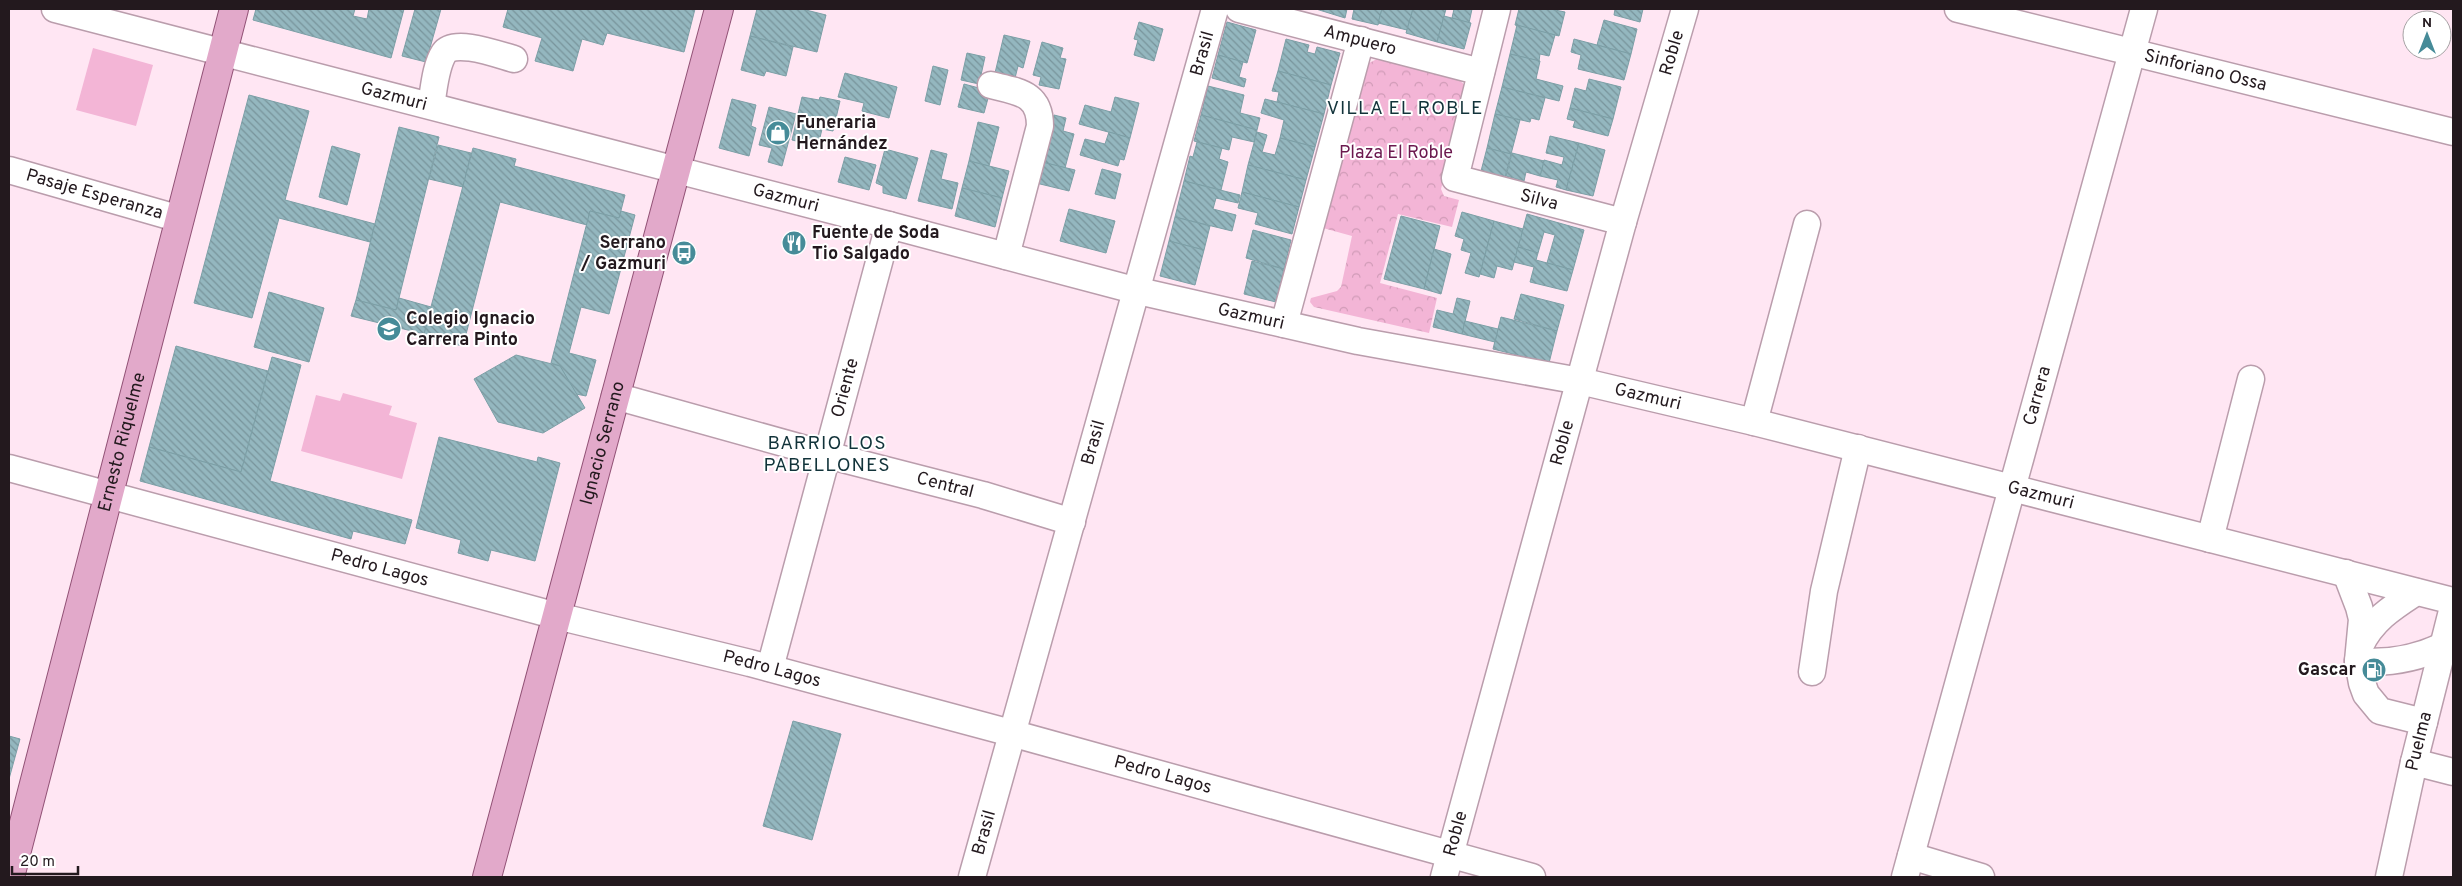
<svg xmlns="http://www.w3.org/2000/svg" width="2462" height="886" viewBox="0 0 2462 886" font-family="Overpass,sans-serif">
  <defs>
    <pattern id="park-crowns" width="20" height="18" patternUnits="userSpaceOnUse" patternTransform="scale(1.25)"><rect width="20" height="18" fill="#f3b5d6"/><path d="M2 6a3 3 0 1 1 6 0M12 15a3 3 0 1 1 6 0" fill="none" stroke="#d09bb7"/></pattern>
    <pattern id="building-back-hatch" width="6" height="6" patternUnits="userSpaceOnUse" patternTransform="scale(1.25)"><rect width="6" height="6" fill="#94b7bf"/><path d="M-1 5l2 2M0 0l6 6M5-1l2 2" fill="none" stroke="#78949b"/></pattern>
  </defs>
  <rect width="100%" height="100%" fill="#ffe6f3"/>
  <!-- green -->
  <g fill="#f3b5d6">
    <polygon points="93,48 153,65 136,126 76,110"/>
    <polygon points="343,393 392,406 389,415 417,423 402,479 301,451 316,395 340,401"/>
  </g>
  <!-- park -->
  <polygon fill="url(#park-crowns)" points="1379,58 1457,78 1467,87 1441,189 1444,196 1459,200 1452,227 1398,214 1380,283 1437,298 1429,333 1314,307 1310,302 1311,298 1337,291 1341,287 1352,236 1323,228 1367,64"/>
  <!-- building -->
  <g fill="url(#building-back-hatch)" stroke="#7c9fa6">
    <polygon points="256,9 355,9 353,16 367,19 369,9 404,9 391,58 253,20"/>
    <polygon points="415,9 441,9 426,62 402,56"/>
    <polygon points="508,9 695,9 684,52 607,33 603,45 582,39 573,71 535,61 542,38 503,27"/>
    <polygon points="757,9 802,9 826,15 817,52 750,36"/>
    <polygon points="1316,9 1347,9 1345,18"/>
    <polygon points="1354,9 1382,9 1378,25 1352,19"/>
    <polygon points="1382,9 1413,9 1407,30 1378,23"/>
    <polygon points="1413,9 1446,9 1437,42 1406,33"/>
    <polygon points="1454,9 1472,9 1469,23 1452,18"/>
    <polygon points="1519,9 1550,9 1565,12 1559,36 1515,25"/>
    <polygon points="1615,9 1643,9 1640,22 1614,15"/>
    <polygon points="1444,16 1471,23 1464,49 1437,42"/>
    <polygon points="1604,20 1637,29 1631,54 1597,45"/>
    <polygon points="1139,22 1163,29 1154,61 1134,55 1138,40 1134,39"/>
    <polygon points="1227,22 1256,30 1247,63 1218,55"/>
    <polygon points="1517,25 1555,35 1549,56 1540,54 1539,61 1510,54"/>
    <polygon points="1004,35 1030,41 1023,68 1018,66 1015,78 995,73"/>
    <polygon points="750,36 793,47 786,76 766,71 764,76 741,70"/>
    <polygon points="1286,39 1309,45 1307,52 1315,54 1317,47 1340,53 1331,85 1278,71"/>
    <polygon points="1574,39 1631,54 1624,80 1578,69 1581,55 1571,52"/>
    <polygon points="1042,42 1063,48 1060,58 1066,59 1059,89 1039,85 1041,77 1033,75"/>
    <polygon points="967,53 985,57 979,84 961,80"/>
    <polygon points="1510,54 1540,61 1536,79 1563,86 1559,101 1502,87"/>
    <polygon points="1218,55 1243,62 1239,77 1246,79 1244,87 1212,78"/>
    <polygon points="933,66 948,70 940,105 925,101"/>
    <polygon points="1278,71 1331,85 1324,114 1277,102 1279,92 1272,91"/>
    <polygon points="845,73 897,87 889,118 862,111 864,103 838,97"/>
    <polygon points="1589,79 1621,87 1613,119 1570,108 1575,88 1586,91"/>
    <polygon points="964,84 990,91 984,113 958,107"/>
    <polygon points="1208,86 1244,95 1240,113 1260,118 1257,130 1201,115"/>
    <polygon points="1502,87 1545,98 1539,120 1531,118 1530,122 1495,114"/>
    <polygon points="249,95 309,111 285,200 375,224 370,242 279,218 252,318 194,303"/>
    <polygon points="802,97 819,100 820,97 840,101 833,131 822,129 818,146 792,140"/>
    <polygon points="1115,97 1139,103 1130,138 1079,124 1085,105 1111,112"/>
    <polygon points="732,99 756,105 751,126 756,128 749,156 719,148"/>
    <polygon points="1265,99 1324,114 1315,147 1280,138 1284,120 1261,113"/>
    <polygon points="769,107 796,114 782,166 768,162 772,148 759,145"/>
    <polygon points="1570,108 1613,119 1608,136 1573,127 1575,121 1567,119"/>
    <polygon points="1495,114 1520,120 1511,154 1487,148"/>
    <polygon points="1054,115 1066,118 1063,131 1074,134 1065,168 1042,162"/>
    <polygon points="1201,115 1257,130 1254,142 1232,137 1229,150 1194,141"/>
    <polygon points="978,122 999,127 989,166 969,161"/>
    <polygon points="399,127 439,137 396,310 356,300"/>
    <polygon points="1109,132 1130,138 1124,160 1120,159 1118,166 1080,155 1085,139 1105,144"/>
    <polygon points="1257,132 1267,135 1262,152 1275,155 1280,138 1315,147 1306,180 1248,165"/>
    <polygon points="1550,136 1579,143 1566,190 1556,187 1558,180 1540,176 1544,160 1562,165 1564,157 1546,153"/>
    <polygon points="1197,142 1222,148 1219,159 1228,162 1221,190 1184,181 1190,156 1193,157"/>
    <polygon points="1579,143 1605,150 1593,196 1566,190"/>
    <polygon points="438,145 471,153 463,187 429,179"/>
    <polygon points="332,146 360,154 347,205 319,197"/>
    <polygon points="473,148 516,159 514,166 625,195 619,218 590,211 587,225 500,202 463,346 423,337"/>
    <polygon points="1487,148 1511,154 1504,181 1480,175"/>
    <polygon points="885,149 918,158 906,199 883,193 883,186 876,183"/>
    <polygon points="931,150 947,154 941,179 958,183 952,209 918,201"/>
    <polygon points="1512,153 1544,161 1540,176 1526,172 1524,181 1506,176"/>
    <polygon points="845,157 876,165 869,190 838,182"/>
    <polygon points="969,161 1009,171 1002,198 962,188"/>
    <polygon points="1042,162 1075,170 1069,191 1036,183"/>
    <polygon points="1248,165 1306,180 1299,207 1242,192"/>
    <polygon points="1102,169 1121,174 1115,199 1095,194"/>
    <polygon points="1184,181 1240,195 1238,203 1216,198 1213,209 1236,215 1232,231 1175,217"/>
    <polygon points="962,188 1002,198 995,227 955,216"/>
    <polygon points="1242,192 1299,207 1292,234 1255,224 1258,213 1238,208"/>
    <polygon points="1069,209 1115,221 1106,253 1060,241"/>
    <polygon points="590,211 619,218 621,211 635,215 609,314 581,307 569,353 596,360 586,396 576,394 560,366 551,363"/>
    <polygon points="1462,212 1494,221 1479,277 1465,273 1471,253 1461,250 1464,239 1455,236"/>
    <polygon points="1527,214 1584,230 1573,270 1547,263 1555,235 1544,232 1538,253 1518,247"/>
    <polygon points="1401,216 1440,226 1424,289 1384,279"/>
    <polygon points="1175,217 1210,226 1204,250 1169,241"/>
    <polygon points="1494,221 1523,229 1512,270 1497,266 1494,278 1480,274"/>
    <polygon points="1253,230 1291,240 1284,269 1246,258"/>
    <polygon points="1169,241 1204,250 1195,285 1160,276"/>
    <polygon points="1518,247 1538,253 1536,260 1573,270 1567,291 1530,282 1534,267 1514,262"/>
    <polygon points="1434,249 1451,254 1441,294 1424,289"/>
    <polygon points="1252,261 1284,269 1276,302 1244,294"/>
    <polygon points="269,292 324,308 309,362 254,347"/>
    <polygon points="1521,294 1564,305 1557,331 1514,319"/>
    <polygon points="399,298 431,307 424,334 351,316 356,300 396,310"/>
    <polygon points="1457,298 1470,301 1462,334 1433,327 1437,310 1453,314"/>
    <polygon points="1501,317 1557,331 1549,363 1493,349"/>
    <polygon points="1465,321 1498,329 1495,342 1462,334"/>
    <polygon points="176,346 268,371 241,472 149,447"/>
    <polygon points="516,355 560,366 585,408 543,433 498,422 474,379"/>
    <polygon points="272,357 301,365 270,481 412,520 405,544 353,531 351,539 140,481 149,447 241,472"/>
    <polygon points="439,437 537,462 538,457 560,463 535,561 491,550 488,561 458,553 461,540 416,528"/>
    <polygon points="793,721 841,734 812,840 763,826"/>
    <polygon points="9,736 20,739 9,779"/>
  </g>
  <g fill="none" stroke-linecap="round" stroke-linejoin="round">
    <defs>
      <g id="minor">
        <path id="s1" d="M 55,9 L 889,225 L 1134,290 L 1358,341 L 1580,381 L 1754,422 L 2453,601"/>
        <path id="s2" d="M 1239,9 L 1481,72"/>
        <path id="s3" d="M 1497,9 L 1455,178 L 1623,222"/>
        <path id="s4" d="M 1958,9 L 2453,132"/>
        <path d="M 991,85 C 1019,92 1040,93 1040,126 L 1006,256"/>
        <path d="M 431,105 C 434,90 435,67 444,53 C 454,38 499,55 514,59"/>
        <path id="s5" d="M 9,170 L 180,219"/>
        <polyline points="1284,324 1361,40"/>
        <path id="s6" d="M 615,396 L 827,455 L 983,495 L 1072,522"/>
        <polyline points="1754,422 1807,224"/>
        <path id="s7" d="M 9,468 L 557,616 L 750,663 L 1011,733 L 1532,877"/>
        <polyline points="2210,539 2251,379"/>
        <polyline points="2346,573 2359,607 2362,619 2358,661 2362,683 2366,694 2380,711 2424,722"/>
        <path d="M 2360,646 C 2372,620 2393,607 2416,592"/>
        <path d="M 2358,661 C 2389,664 2415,659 2443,646"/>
        <path id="s8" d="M 770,668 L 889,225"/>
        <polyline points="1812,672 1824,591 1858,448"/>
        <polyline points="2414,762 2453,772"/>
        <polyline points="1911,856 1981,877"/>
        <path id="s9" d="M 972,877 L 1215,9"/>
        <path id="s10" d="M 1444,877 L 1623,222 L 1685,9"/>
        <path id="s11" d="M 1905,877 L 2144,9"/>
        <path id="s12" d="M 2389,877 L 2414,762 L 2453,607"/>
      </g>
      <g id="major">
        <path id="s13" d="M 10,877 L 234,9"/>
        <path id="s14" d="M 487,877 L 719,9"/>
      </g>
    </defs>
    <!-- minor casing -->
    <use href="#minor" stroke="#ba9dac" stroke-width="29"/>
    <!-- major casing -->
    <use href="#major" stroke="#925276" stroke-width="30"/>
    <!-- minor -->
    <use href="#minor" stroke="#fff" stroke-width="26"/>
    <!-- major -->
    <use href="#major" stroke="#e2a9ca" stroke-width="28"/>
  </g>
  <!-- icons -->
  <defs>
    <symbol id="shop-disc" viewBox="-11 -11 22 22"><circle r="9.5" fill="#468b98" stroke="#fff"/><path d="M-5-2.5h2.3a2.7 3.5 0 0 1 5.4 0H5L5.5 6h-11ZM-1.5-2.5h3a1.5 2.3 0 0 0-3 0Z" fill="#fff"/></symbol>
    <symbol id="restaurant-disc" viewBox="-11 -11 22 22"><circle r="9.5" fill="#468b98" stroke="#fff"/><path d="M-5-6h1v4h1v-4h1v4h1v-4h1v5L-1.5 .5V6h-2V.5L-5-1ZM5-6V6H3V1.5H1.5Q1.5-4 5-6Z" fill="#fff"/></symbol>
    <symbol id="bus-disc" viewBox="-11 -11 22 22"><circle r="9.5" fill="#468b98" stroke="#fff"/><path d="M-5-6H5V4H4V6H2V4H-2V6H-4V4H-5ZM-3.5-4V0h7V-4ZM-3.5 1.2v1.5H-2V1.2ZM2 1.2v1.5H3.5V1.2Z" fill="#fff"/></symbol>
    <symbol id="school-disc" viewBox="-11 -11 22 22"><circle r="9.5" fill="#468b98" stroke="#fff"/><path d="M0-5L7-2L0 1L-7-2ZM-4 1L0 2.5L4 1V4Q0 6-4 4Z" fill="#fff"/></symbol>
    <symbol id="fuel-disc" viewBox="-11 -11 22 22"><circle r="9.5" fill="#468b98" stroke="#fff"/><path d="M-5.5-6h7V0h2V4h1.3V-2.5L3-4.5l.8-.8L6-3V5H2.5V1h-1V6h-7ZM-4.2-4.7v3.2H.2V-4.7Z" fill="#fff"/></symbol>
  </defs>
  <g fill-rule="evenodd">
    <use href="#shop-disc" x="764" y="119" width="28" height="28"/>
    <use href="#restaurant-disc" x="780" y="229" width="28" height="28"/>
    <use href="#bus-disc" x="670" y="239" width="28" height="28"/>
    <use href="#school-disc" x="375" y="315" width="28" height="28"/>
    <use href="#fuel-disc" x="2360" y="656" width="28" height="28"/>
  </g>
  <g text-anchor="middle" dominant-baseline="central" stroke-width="4" stroke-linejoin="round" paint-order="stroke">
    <!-- street labels -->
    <g font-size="18" fill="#23191e" stroke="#fff">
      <text stroke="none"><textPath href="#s2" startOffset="125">Ampuero</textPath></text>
      <text stroke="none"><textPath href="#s9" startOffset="855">Brasil</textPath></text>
      <text stroke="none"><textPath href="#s10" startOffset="855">Roble</textPath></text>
      <text stroke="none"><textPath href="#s4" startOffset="255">Sinforiano Ossa</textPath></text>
      <text stroke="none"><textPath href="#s1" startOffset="350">Gazmuri</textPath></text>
      <text stroke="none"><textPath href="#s5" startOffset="89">Pasaje Esperanza</textPath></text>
      <text stroke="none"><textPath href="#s1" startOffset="755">Gazmuri</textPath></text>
      <text stroke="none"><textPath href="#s3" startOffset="261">Silva</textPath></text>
      <text stroke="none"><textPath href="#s1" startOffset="1235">Gazmuri</textPath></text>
      <text stroke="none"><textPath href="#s8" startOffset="290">Oriente</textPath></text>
      <text stroke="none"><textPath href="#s1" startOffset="1640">Gazmuri</textPath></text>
      <text stroke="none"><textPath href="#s11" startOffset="499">Carrera</textPath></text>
      <text stroke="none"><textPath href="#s13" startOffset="449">Ernesto Riquelme</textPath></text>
      <text stroke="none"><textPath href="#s14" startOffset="449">Ignacio Serrano</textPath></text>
      <text stroke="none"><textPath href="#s9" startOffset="451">Brasil</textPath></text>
      <text stroke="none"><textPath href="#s10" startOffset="450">Roble</textPath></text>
      <text stroke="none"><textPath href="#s6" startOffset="342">Central</textPath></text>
      <text stroke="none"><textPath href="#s1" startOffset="2045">Gazmuri</textPath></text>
      <text stroke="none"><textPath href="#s7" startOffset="384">Pedro Lagos</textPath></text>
      <text stroke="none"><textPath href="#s7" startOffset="789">Pedro Lagos</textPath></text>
      <text stroke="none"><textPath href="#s12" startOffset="139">Puelma</textPath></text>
      <text stroke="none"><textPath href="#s7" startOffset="1194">Pedro Lagos</textPath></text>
      <text stroke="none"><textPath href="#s9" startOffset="46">Brasil</textPath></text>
      <text stroke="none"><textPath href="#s10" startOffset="45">Roble</textPath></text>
    </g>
    <!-- poi labels -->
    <g font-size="18" font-weight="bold" fill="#23191e" stroke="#fff" text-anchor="start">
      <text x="796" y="123">Funeraria<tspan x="796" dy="21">Hernández</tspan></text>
      <text x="812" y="233">Fuente de Soda<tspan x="812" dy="21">Tio Salgado</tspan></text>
      <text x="666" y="243" text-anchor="end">Serrano<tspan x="666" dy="21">/ Gazmuri</tspan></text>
      <text x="406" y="319">Colegio Ignacio<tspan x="406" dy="21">Carrera Pinto</tspan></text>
      <text x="2356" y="670" text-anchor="end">Gascar</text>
    </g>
    <!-- park labels -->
    <g font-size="18" fill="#6b184e" stroke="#fff">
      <text x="1396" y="153">Plaza El Roble</text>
    </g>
    <!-- neighbourhood labels -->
    <g font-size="19" letter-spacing="1" fill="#12333a" stroke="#fff">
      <text x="1405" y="109">VILLA EL ROBLE</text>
      <text x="827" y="444">BARRIO LOS<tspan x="827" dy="22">PABELLONES</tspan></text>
    </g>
  </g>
  <!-- border -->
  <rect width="2462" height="886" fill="none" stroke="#23191e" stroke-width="20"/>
  <!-- north arrow -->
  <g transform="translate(2427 35)"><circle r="24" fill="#ffffff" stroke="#a7a3a5"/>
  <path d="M0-4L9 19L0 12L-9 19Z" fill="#468b98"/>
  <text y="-8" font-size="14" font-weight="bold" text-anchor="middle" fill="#23191e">N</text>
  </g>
  <!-- scale -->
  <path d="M12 866v8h66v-8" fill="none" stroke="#23191e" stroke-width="2.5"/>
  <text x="20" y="866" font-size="15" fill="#23191e" stroke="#ffffff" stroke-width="4" paint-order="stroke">20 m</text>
</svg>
